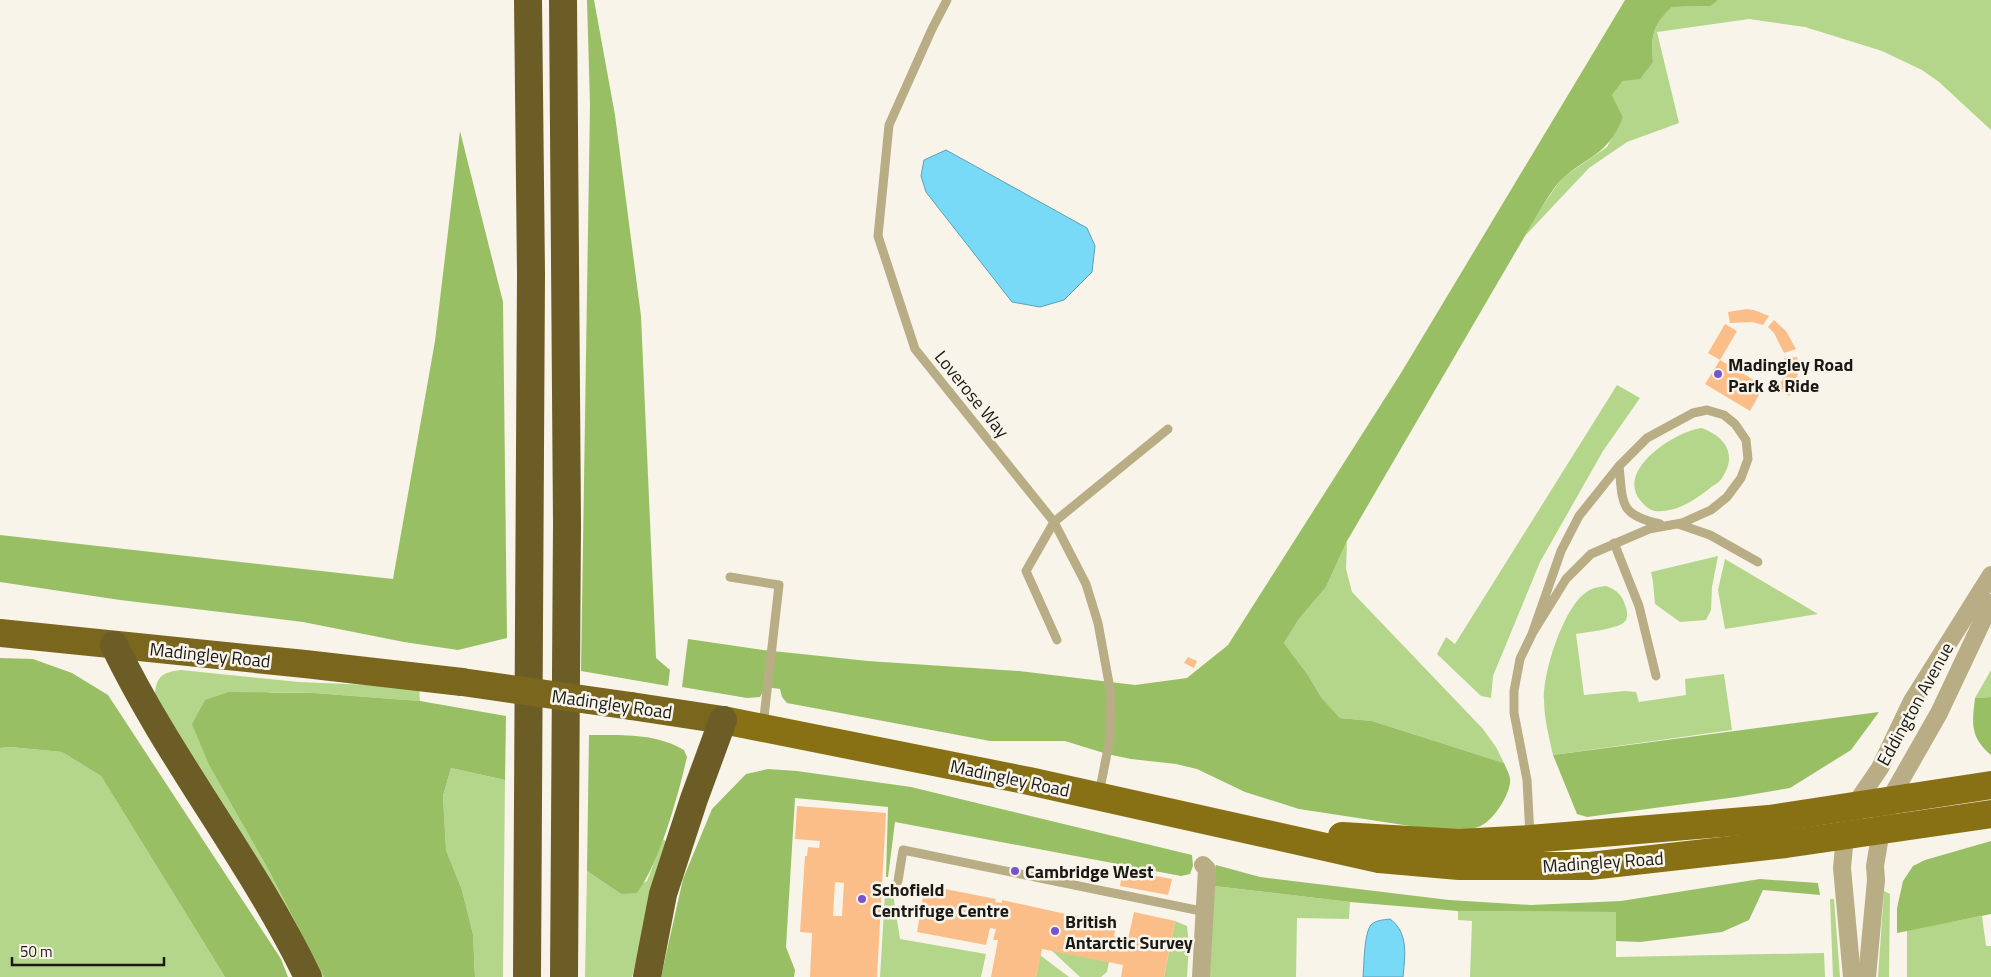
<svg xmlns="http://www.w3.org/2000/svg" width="1991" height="977" viewBox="0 0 1991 977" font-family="'Titillium Web',sans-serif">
  <rect width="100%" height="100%" fill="#f8f4ea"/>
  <!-- green -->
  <g fill="#b4d68a">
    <path d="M 1718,0 L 1991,0 L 1991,130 L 1939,82 L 1922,70 L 1882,51 L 1805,27 L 1749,19 L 1657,32 L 1679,123 L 1627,142 L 1589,168 L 1524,237 L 1543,205 L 1562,178 L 1607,147 L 1623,117 L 1612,95 L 1623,81 L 1653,62 C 1651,36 1652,26 1672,7 L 1711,6 Z"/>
    <polygon points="1617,385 1640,398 1603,451 1540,562 1493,676 1491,698 1481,696 1437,654 1446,637 1455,644"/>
    <path d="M 1702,428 C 1725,437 1738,454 1722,478 C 1720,482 1714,485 1710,488 C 1695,500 1676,513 1655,511 C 1649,510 1644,505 1640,500 C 1616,470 1675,431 1702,428 Z"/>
    <polygon points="1347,541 1346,569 1352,592 1483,729 1496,747 1504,763 1372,721 1340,718 1321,697 1308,675 1284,643 1299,619 1326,587"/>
    <polygon points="1718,556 1712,587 1711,610 1706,620 1680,622 1655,604 1653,582 1651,572"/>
    <polygon points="1725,559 1818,614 1725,629 1718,590"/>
    <path d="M 1606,586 C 1616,590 1622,594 1625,605 C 1627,609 1628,616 1626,620 C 1622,629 1586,632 1576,634 L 1584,695 L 1625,691 L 1636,692 L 1639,702 L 1686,695 L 1685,679 L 1724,674 L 1732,730 L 1553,755 C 1549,737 1544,718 1544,699 C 1543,672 1564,605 1588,591 C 1594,587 1599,587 1606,586 Z"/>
    <path d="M 181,670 L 299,682 L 419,687 L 420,701 L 314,693 L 269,692 L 210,767 L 269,871 L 324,977 L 319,977 L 155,698 C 155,678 161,672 181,670 Z"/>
    <polygon points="1991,670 1991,697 1975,698"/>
    <polygon points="10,747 62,752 101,776 225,977 0,977 0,748"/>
    <polygon points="451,768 505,780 503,977 475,977 473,934 462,890 446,850 443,796"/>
    <polygon points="663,839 666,842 632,977 585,977 587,871 621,894 647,881"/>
    <polygon points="1214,886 1350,902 1349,919 1297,918 1296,977 1207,977"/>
    <polygon points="1884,891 1890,894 1889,977 1878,977"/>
    <polygon points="885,894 893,894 900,939 986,954 981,977 880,977"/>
    <polygon points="1830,899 1834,899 1840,977 1833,977"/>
    <polygon points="1458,911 1616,912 1616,957 1824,953 1825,977 1470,977 1472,921 1458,920"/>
    <polygon points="1982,916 1986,946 1991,946 1991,977 1907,977 1907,930"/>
    <polygon points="1175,921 1187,926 1189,945 1187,977 1164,977"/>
    <polygon points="1051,950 1109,962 1107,972 1101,977 1080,977"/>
    <polygon points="1040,955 1069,977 1036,977"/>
  </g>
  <!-- forest -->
  <g fill="#99bf65">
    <polygon points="587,0 594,0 615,115 641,316 656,658 670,670 668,686 581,671 590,104"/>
    <path d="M 1625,0 L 1718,0 L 1711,6 L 1672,7 C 1652,26 1651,36 1653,62 L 1640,79 L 1623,81 L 1612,95 L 1623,117 C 1609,153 1592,154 1564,177 C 1556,184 1549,196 1543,205 L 1347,541 L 1326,587 L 1299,619 L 1284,643 L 1308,675 L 1321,697 L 1340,718 L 1372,721 L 1504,763 C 1506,768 1509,773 1510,778 C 1512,793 1492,823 1478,827 C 1466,831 1455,831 1443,831 L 1299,809 L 1245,792 L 1197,769 L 1176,764 L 1131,759 L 1107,754 L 1065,741 L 990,741 L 787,703 L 782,697 L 780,689 L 766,687 L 760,697 L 747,698 L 682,687 L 688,639 L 763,650 L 868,661 L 1019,671 L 1135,685 L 1187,678 L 1228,645 L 1401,373 Z"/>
    <polygon points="460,131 503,302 507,638 458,650 404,642 303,622 120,600 0,582 0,535 393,579 435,341"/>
    <polygon points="0,658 33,659 72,673 108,695 281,959 288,977 225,977 101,776 62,752 10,747 0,748"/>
    <polygon points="229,692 314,693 420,701 506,716 505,780 451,768 443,796 446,850 462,890 473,934 475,977 324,977 269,871 210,767 192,724 205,700"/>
    <path d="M 1991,697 L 1991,755 C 1970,737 1972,724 1975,698 Z"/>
    <polygon points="1879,712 1851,750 1790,788 1737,797 1587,817 1577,814 1553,755"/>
    <path d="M 589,735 C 622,735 656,733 684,750 L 687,757 C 678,796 660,862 637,893 L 621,894 L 587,871 Z"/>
    <polygon points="768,769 797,771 911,787 1192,855 1193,866 1190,874 1181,876 895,822 888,877 886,877 888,807 795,798 786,947 795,970 794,977 661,977 683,879 712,809 746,774"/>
    <polygon points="1991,841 1991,914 1897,933 1897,908 1903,881 1913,866 1925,860"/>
    <polygon points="1216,865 1260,877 1449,900 1531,905 1621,901 1760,879 1818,883 1820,895 1763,890 1749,920 1722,932 1640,942 1616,941 1616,912 1458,911 1350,902 1214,886"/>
  </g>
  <!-- water -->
  <g fill="#79daf8" stroke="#5da0b4">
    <polygon points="946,150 1087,228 1095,246 1092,272 1064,300 1040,307 1012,302 926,192 921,176 924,160"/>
    <path d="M 1390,919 C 1409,933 1405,956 1403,977 L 1363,977 C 1364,966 1364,933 1371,925 C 1376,920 1383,920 1390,919 Z"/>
  </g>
  <!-- building -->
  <g fill="#fcbe88" fill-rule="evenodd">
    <polygon points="1746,309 1754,310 1769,316 1763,325 1752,322 1730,323 1728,312"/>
    <polygon points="1774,320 1786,331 1796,349 1784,353 1774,333 1768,327"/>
    <polygon points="1725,324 1737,331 1720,360 1708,353"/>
    <polygon points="1797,357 1799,366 1796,384 1789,396 1778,389 1785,374 1784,358"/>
    <polygon points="1720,360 1764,386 1750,411 1705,384"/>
    <polygon points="1188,657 1197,661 1194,668 1184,663"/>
    <path d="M 797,806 L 886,813 L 877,977 L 810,977 L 812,933 L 800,932 L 805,856 L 807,856 L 808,847 L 819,848 L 820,841 L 795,839 ZM 835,882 L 844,883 L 842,916 L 833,916 Z"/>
    <polygon points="1123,870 1172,879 1168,895 1120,886"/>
    <polygon points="925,885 996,899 995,902 1002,903 1002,900 1116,925 1114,936 1128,939 1134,912 1175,921 1164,977 1121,977 1123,965 1042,949 1036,977 991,977 998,940 993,940 996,929 990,928 986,945 917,932"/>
  </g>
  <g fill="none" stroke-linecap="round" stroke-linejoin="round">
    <!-- service -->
    <g stroke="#b9ad85" stroke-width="9">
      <polyline points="947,0 932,29 889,125 878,236 915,349 1054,522 1086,584 1098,623 1111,694 1110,738 1099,794"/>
      <path d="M 1619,466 C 1623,504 1619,515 1660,524"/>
      <polyline points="1678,524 1710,535 1758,562"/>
      <polyline points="1614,543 1639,606 1656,676"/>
      <polyline points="730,577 779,585 763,726"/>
      <polyline points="1057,640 1026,571 1054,522 1168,429"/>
      <polyline points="1530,836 1527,780 1514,713 1514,691 1520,659 1532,634 1561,551 1579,516 1619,466 1647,438 1693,413 1707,410 1724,415 1735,424 1746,440 1748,459 1741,478 1727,497 1711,510 1682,523 1649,529 1591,554 1566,579 1532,634"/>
      <polyline points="898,881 903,850 1206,912"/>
    </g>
    <!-- minor -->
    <g stroke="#b9ad85" stroke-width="18">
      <polyline points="1201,977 1207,869 1203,865"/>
      <polyline points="1852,977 1842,868 1845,835 1854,806 1880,768 1912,701 1991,575"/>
      <polyline points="1867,977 1876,880 1875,866 1881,830 1890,799 1939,713 1991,603"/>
    </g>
    <!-- primary -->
    <g stroke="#887014" stroke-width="28">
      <polyline points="723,720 1029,781 1379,859 1459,866 1590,866 1786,844 1991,814"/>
      <polyline points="1342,836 1459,843 1530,839 1769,819 1991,785"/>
    </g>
    <!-- trunk -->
    <g stroke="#7a661d" stroke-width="28">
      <polyline points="0,633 305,664 462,682"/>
      <polyline points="631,706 723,720"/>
    </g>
    <!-- motorway -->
    <g stroke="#6c5c26" stroke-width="28">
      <polyline points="563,0 567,524 564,977"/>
      <path d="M 114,645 C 170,761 252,861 308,977"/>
      <polyline points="527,977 531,274 528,0"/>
      <polyline points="647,977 663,894 694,799 723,720"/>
    </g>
    <!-- trunk-bridge -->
    <polyline stroke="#7a661d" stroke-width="28" points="462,682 631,706"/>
  </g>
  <!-- markers -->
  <g fill="#7654ce" stroke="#f8f4ea" stroke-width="2">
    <circle cx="1718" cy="374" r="5"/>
    <circle cx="1015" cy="871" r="5"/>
    <circle cx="862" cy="899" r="5"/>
    <circle cx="1055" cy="931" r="5"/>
  </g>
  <g text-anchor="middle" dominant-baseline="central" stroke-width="5" stroke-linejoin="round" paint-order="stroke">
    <!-- poi labels -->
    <g font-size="18" font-weight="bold" fill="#1b1916" stroke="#f8f4ea" text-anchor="start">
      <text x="1728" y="364">Madingley Road<tspan x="1728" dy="21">Park &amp; Ride</tspan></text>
      <text x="1025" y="871">Cambridge West</text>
      <text x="872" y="889">Schofield<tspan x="872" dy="21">Centrifuge Centre</tspan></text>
      <text x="1065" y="921">British<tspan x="1065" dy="21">Antarctic Survey</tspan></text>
    </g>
    <!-- street labels -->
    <g font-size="18" fill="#1b1916" stroke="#f8f4ea">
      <text transform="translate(972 394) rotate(51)">Loverose Way</text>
      <text transform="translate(210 655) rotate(6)">Madingley Road</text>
      <text transform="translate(612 704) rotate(8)">Madingley Road</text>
      <text transform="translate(1915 704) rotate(-61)">Eddington Avenue</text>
      <text transform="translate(1010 778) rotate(12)">Madingley Road</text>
      <text transform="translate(1603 862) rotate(-4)">Madingley Road</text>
    </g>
  </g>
  <!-- scale -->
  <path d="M12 957v8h152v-8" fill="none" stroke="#1b1916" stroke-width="2.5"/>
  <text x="20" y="957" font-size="15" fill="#1b1916" stroke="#f8f4ea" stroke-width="4" paint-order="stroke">50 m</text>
</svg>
